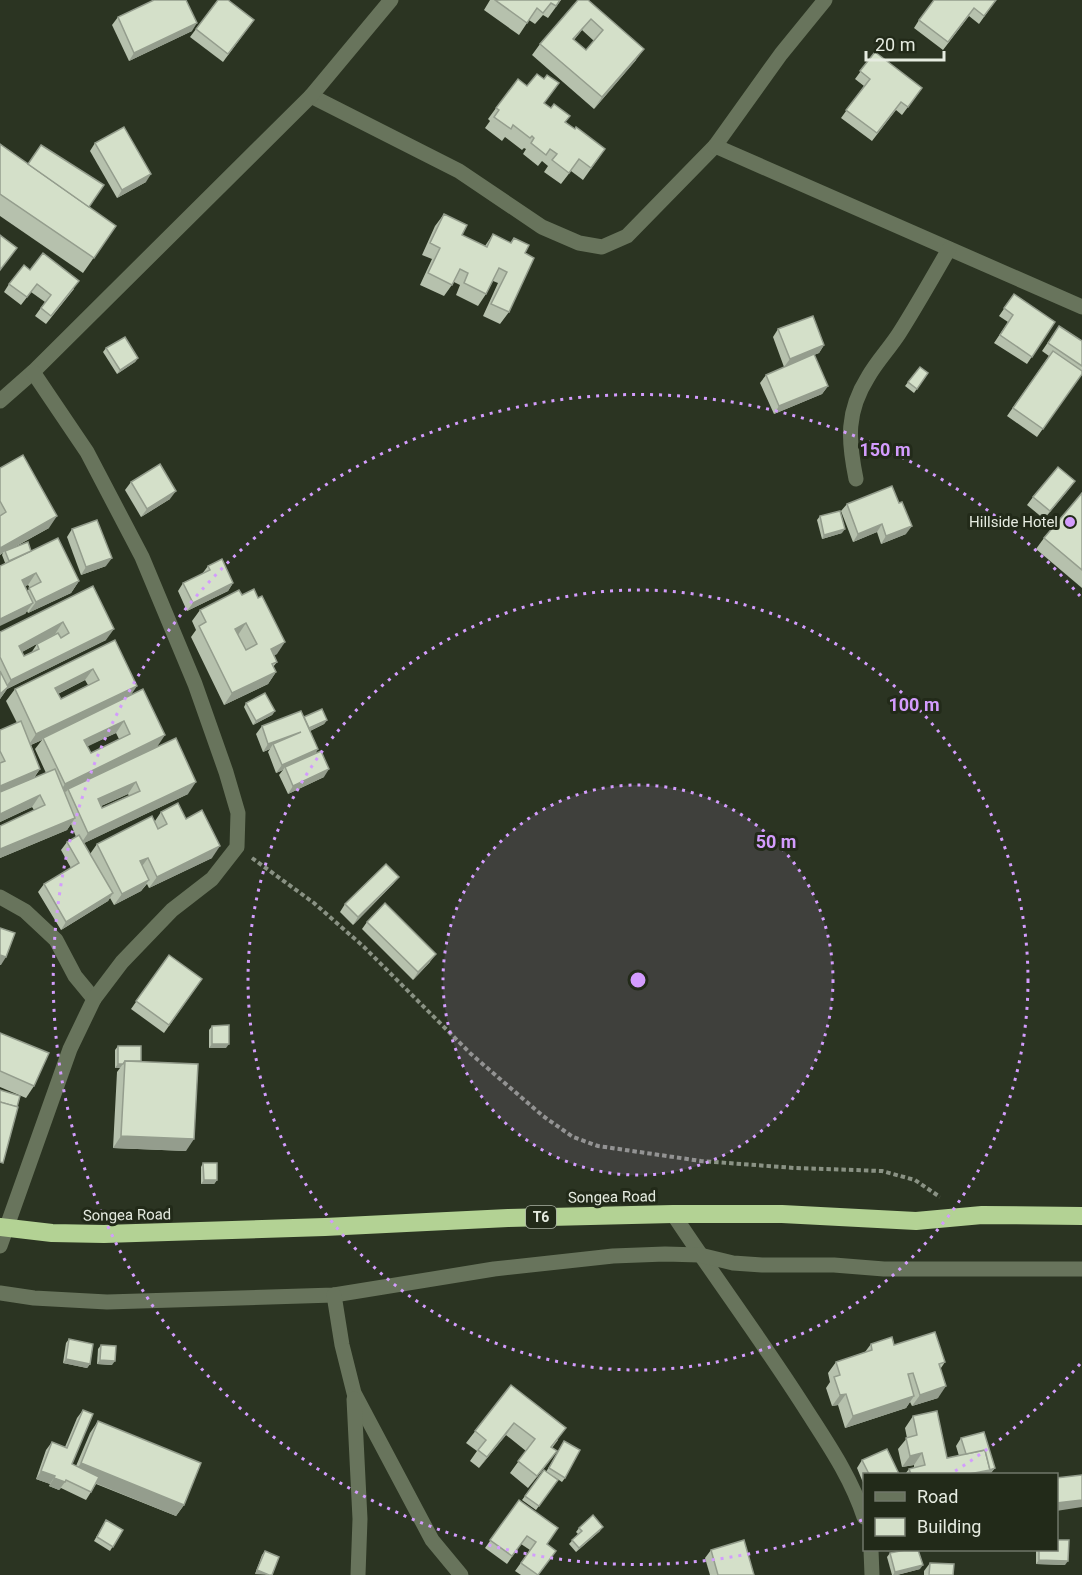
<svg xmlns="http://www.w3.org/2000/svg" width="1082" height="1575" viewBox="0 0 1082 1575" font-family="Roboto,sans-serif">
  <rect width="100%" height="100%" fill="#2b3422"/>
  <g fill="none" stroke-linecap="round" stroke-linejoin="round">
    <!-- path -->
    <polyline stroke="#8a9284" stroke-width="4" stroke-dasharray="4.5 3" stroke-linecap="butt" points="252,858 314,903 364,947 471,1054 543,1116 573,1137 598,1146 701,1161 795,1168 882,1171 915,1180 940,1197"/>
    <!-- minor -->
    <g stroke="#68745c" stroke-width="15">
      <polyline points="311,96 459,171 542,227 579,243 602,247 627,236 715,146 781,54 825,0"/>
      <polyline points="715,146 1082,307"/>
      <polyline points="0,401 33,372 311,96 391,0"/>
      <path d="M 856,479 C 848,440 846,412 868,377 C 877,361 890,348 900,332 C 917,305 933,277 949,249"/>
      <polyline points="0,897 25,911 56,940 75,976 94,999"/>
      <path d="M 673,1214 C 716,1279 763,1342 805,1408 C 828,1444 851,1477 864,1517"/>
      <polyline points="0,1246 70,1049 94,999 122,962 172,910 212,879 237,847 238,813 226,772 195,684 142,557 87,452 33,372"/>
      <polyline points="0,1293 34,1298 107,1302 334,1295 494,1269 613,1256 665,1254 700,1255 733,1263 762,1265 834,1265 884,1269 1082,1269"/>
      <polyline points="334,1295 342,1345 354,1393 432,1540 461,1575"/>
      <polyline points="354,1399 360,1519 358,1575"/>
      <polyline points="871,1550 872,1575"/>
    </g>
    <!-- highway -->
    <polyline stroke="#b3d294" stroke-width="18" points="0,1227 52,1233 104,1234 325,1227 508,1218 673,1214 782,1214 916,1221 982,1215 1082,1216"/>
  </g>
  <!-- wall -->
  <g fill="#b6c1ad" fill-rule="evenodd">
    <polygon points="490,0 561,0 548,18 543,15 535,24 529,20 519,35 484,10"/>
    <path d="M 578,0 L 636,60 L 594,109 L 532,55 L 540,44 ZM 582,30 L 594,41 L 586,50 L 574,40 Z"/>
    <polygon points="996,0 979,24 969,16 943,50 914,28 919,20"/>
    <polygon points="118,17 192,31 129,61 112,25"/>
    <polygon points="254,20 223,62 190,37 196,29"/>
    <polygon points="875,52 922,88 902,115 896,110 872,141 841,118 864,86 855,79"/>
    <polygon points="544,103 574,129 605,149 583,180 571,171 561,184 544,172 548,166 542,161 538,166 523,154 526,149 524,148 522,150 505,137 502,141 485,128 490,121 488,119 496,108"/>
    <polygon points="95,143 146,182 117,198 90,151"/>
    <polygon points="0,144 116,226 83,273 0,216"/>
    <polygon points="444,214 462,235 485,246 493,234 510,243 514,238 525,253 509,312 500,324 483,316 498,283 493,281 486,294 478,306 456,295 460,285 454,282 444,296 420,285 432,259 422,255 435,226"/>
    <polygon points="30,270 74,289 46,324 35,316 45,302 31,292 21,305 4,292 9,284"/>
    <polygon points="1014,294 1055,322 1027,364 994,343 1008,322 999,316"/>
    <polygon points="1059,326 1082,341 1082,374 1037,437 1007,416 1049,356 1042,351"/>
    <polygon points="778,329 824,345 819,353 814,355 828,386 822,394 774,414 760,383 766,375 784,367 773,337"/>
    <polygon points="106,348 138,358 135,362 117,374 103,352"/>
    <polygon points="920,367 928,373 914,393 905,386"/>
    <path d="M 0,468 L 49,528 L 13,548 L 31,551 L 79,581 L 71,593 L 28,613 L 27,611 L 25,614 L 2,555 L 3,553 L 0,555 ZM 28,585 L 30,588 L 27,591 L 25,586 Z"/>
    <polygon points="131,482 170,499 141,517 125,490"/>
    <polygon points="1069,489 1044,519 1027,505 1033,497"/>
    <polygon points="1082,493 1082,588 1036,549 1044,538"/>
    <polygon points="847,504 906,534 881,544 877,532 853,542 841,511"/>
    <polygon points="820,516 842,533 822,539 817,520"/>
    <polygon points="72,529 106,566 81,575 67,537"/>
    <polygon points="208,566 233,583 228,591 187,611 178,591 183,583 202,574"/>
    <path d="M 93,586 L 106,640 L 7,689 L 0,699 L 0,632 ZM 55,634 L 37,644 L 31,653 L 24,656 L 22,652 Z"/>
    <polygon points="242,595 277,654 274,655 277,662 273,667 276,672 268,684 224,705 191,637 196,630 192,621 200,610"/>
    <path d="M 115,640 L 130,695 L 157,746 L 188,794 L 84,843 L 90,854 L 97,844 L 155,821 L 161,812 L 186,819 L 212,858 L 149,888 L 147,884 L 141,891 L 114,905 L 110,898 L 108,901 L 61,930 L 38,892 L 44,884 L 71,868 L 61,850 L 67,842 L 76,837 L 71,824 L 67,830 L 0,858 L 0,826 L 34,810 L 32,807 L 0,822 L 0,730 L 17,723 L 6,701 L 15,689 ZM 85,680 L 88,685 L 61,699 L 58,694 ZM 116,733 L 119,739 L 91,753 L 87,746 ZM 42,740 L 35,749 L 46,773 L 34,778 L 40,769 L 31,745 ZM 128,794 L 129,796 L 102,808 L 101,806 Z"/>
    <polygon points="246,703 275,711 272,715 253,725 244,707"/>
    <polygon points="304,717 327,720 324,724 310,731 318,749 315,754 324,777 288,794 279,775 283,770 276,773 268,752 270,749 263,752 256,734 262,726"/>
    <polygon points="399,877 393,884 353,925 340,912 345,904"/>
    <polygon points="367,922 430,962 413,980 362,929"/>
    <polygon points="169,955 202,979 164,1033 131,1009"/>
    <polygon points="212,1026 226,1048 209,1048 209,1030"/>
    <polygon points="0,1033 34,1086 26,1098 0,1087"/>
    <polygon points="118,1046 141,1061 186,1151 113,1148 117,1072 120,1068 115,1068 115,1050"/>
    <polygon points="203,1163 217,1180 214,1184 201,1184 201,1167"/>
    <polygon points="69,1339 90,1364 87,1368 63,1363 66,1343"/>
    <polygon points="871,1344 894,1345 945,1362 941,1368 938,1398 912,1406 910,1402 906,1408 845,1428 838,1405 832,1406 826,1388 830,1382 828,1373 836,1362 865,1352"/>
    <polygon points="101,1345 112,1365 97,1364 98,1349"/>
    <polygon points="511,1385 558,1440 552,1448 548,1463 528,1488 510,1473 526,1451 506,1435 479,1468 470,1461 477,1451 466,1443"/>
    <polygon points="83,1410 72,1464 76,1466 90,1433 98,1421 184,1505 176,1516 96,1484 86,1500 61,1488 59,1490 49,1486 50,1484 36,1479 46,1450 52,1442 65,1447 77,1418"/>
    <polygon points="913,1416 947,1458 959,1456 956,1446 961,1438 995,1468 990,1474 905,1474 909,1469 914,1468 914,1465 902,1467 898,1449 907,1438 905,1428"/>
    <polygon points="564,1441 565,1478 562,1482 553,1476 558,1480 536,1510 522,1500 544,1470 546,1472"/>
    <polygon points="862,1460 899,1474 864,1474 864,1485 857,1468"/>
    <polygon points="519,1500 547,1544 538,1575 521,1575 515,1571 530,1550 521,1544 507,1564 485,1548"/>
    <polygon points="106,1520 123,1530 110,1551 94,1541"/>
    <polygon points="579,1528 600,1531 576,1552 569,1544 578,1534 576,1532"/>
    <polygon points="711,1550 754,1575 710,1575 705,1558"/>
    <polygon points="1036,1550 1056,1550 1065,1565 1036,1564"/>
    <polygon points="265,1551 279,1557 255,1574 262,1555"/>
    <polygon points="890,1553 920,1569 897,1575 892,1575 887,1557"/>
    <polygon points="930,1563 953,1575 924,1575 924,1571"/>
  </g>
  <!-- shaded-wall -->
  <g fill="#949d8d">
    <polygon points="591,19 582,30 565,51 573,39"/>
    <polygon points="197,23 192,31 129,61 134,53"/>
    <polygon points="644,49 636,60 594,109 602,97"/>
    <polygon points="151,174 146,182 117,198 122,190"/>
    <polygon points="824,345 819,353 784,367 790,359"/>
    <polygon points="138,358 135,362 117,374 120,370"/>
    <polygon points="828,386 822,394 774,414 779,406"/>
    <polygon points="1075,481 1069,489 1044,519 1050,511"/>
    <polygon points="176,491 170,499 141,517 147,509"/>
    <polygon points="57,516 49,528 5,552 5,551 0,555 0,548"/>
    <polygon points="882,524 877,532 853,542 858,534"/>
    <polygon points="912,526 906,534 881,544 886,536"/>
    <polygon points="845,529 842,533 822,539 824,535"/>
    <polygon points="112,558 106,566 81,575 86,567"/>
    <polygon points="36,573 28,585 14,591 22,580"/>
    <polygon points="79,581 71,593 28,613 36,602"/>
    <polygon points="233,583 228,591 187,611 193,603"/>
    <polygon points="33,603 25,614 0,626 0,619"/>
    <polygon points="63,622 55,634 11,658 19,646"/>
    <polygon points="246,623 238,635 235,629"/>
    <polygon points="114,629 106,640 7,689 0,699 0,694 11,680"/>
    <polygon points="285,642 277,654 262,661 271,649"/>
    <polygon points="93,669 85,680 47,699 55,688"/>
    <polygon points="276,672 268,684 224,705 232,693"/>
    <polygon points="137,686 129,698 43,738 42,740 28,746 36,734"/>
    <polygon points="275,711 272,715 253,725 256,721"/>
    <polygon points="327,720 324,724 306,733 309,729"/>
    <polygon points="124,721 116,733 76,752 84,740"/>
    <polygon points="301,732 273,744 270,749 263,752 268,744"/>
    <polygon points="165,735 157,747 68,789 67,791 57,796 65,784"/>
    <polygon points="318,749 312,757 285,767 283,770 276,773 282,765"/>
    <polygon points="40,769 32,780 0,794 0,786"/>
    <polygon points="329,769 324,777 288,794 293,786"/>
    <polygon points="136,782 128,794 90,811 98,799"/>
    <polygon points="196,782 188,794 80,845 88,833"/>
    <polygon points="40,795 32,807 0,822 0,814"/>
    <polygon points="75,818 67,830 0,858 0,849"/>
    <polygon points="220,846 212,858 149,888 157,877"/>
    <polygon points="148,858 140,869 140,861"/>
    <polygon points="399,877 393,884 353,925 358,917"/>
    <polygon points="149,880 141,891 114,905 122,894"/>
    <polygon points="113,893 108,901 61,930 66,922"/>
    <polygon points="436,954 430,962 413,980 418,972"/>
    <polygon points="0,955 6,957 1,965 0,965"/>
    <polygon points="212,1044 229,1044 226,1048 209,1048"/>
    <polygon points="118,1064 123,1064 120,1068 115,1068"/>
    <polygon points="121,1136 194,1139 186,1151 113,1148"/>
    <polygon points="204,1180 217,1180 214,1184 201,1184"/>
    <polygon points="66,1359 90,1364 87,1368 63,1363"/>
    <polygon points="100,1360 115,1361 112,1365 97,1364"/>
    <polygon points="946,1386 938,1398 912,1406 920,1395"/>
    <polygon points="846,1394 838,1405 832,1406 840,1395"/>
    <polygon points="914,1396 906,1408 845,1428 853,1416"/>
    <polygon points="514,1423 506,1435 479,1468 487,1457"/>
    <polygon points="557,1451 548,1463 528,1488 537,1476"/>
    <polygon points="922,1453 914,1465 902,1467 910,1456"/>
    <polygon points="81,1463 184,1505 176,1516 73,1474"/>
    <polygon points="995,1468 990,1474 969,1474"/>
    <polygon points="41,1471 55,1476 50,1484 36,1479"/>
    <polygon points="54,1478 65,1482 59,1490 49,1486"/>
    <polygon points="1082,1500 1082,1507 1056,1511 1056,1503"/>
    <polygon points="603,1527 600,1531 576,1552 579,1548"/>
    <polygon points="1039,1560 1068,1561 1065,1565 1036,1564"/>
    <polygon points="923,1565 920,1569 897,1575 893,1575 895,1572"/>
    <polygon points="257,1570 269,1575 255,1574"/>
  </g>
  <!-- building -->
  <g fill="#d4e0c9" stroke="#949d8d" stroke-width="1.5" fill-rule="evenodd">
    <polygon points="154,0 186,0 197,23 134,53 118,17"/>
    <polygon points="218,0 228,0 254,20 228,54 196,29"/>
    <polygon points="495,0 560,0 556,6 551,3 543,13 537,8 527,23"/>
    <path d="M 578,0 L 588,0 L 644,49 L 602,97 L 540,44 ZM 591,19 L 603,30 L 586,50 L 573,39 Z"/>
    <polygon points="934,0 996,0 984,16 974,8 948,42 919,20"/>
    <polygon points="875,52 922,88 908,107 901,102 877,133 846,110 870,79 860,71"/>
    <polygon points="537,74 544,79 547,75 559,83 544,103 551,108 554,104 570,116 565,122 575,129 576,127 605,149 591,168 579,159 569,173 552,160 557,154 550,149 546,155 531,143 534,138 532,136 530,138 513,125 511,129 494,117 499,110 496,108 518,79 527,86"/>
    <polygon points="124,127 151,174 122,190 95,143"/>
    <polygon points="0,144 116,226 94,258 0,194"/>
    <polygon points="41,145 104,185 89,207 28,164"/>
    <polygon points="444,214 467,225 462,235 487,247 493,234 511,243 514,238 529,245 525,253 534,258 509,312 491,304 507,272 499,268 486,294 464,283 468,273 460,269 452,285 428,273 440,248 430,243"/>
    <polygon points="0,235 17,248 0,270"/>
    <polygon points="43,253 79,281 51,316 41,308 51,295 37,284 27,297 9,284 24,265 30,270"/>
    <polygon points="1014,294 1055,322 1032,357 1000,335 1013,315 1004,308"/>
    <polygon points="813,316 824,345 790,359 778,329"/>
    <polygon points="1059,326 1082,341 1082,366 1048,343"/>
    <polygon points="125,337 138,358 120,370 106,348"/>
    <polygon points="1053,351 1082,371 1082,374 1043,429 1013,408"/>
    <polygon points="814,354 828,386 779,406 766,375"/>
    <polygon points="920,367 928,373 917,389 908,382"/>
    <polygon points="23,455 57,516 0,548 0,516 6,512 0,501 0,468"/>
    <polygon points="160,464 176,491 147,509 131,482"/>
    <polygon points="1058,467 1075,481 1050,511 1033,497"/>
    <polygon points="892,486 899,503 902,502 912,526 886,536 882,524 858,534 847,504"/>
    <polygon points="1082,493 1082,570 1044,538"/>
    <polygon points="840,511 845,529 824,535 820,516"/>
    <polygon points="97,520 112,558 86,567 72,529"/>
    <polygon points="58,538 79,581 36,602 29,588 41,582 36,573 22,580 33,603 0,619 0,566"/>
    <polygon points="28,542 31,551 9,561 5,551"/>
    <polygon points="222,559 233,583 193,603 183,583 210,570 208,566"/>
    <path d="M 93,586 L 114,629 L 11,680 L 0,657 L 0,632 ZM 63,622 L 69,633 L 61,638 L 58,633 L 37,644 L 39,649 L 24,656 L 19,646 Z"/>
    <path d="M 254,589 L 258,598 L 262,596 L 285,642 L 271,649 L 277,662 L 272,664 L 276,672 L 232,693 L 199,626 L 206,622 L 200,610 L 239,590 L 242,595 ZM 246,623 L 257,644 L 246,650 L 235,629 Z"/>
    <path d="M 115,640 L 137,686 L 36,734 L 15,689 ZM 93,669 L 99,680 L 61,699 L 55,688 Z"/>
    <polygon points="0,671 8,687 0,694"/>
    <path d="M 143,689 L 165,735 L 65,784 L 43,738 ZM 124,721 L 130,734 L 91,753 L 84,740 Z"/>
    <polygon points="265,693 275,711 256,721 246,703"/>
    <polygon points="322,709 327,720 309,728 304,717"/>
    <polygon points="301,711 318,749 282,765 273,744 301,732 268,744 262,726"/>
    <polygon points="21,721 40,769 0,786 0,763 5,761 0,751 0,730"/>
    <path d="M 176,738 L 196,782 L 88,833 L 68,789 ZM 136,782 L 140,791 L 102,808 L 98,799 Z"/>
    <polygon points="321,751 329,769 293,786 285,767"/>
    <polygon points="55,769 75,818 0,849 0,826 45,805 40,795 0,814 0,792"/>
    <polygon points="178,803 186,819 202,810 220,846 157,877 148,858 140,861 149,880 122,894 97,844 152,816 158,829 167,824 161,812"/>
    <polygon points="79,835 113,893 66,922 44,884 79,863 67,842"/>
    <polygon points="386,864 399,877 358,917 345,904"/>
    <polygon points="385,903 436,954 418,972 367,922"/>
    <polygon points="0,928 15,933 6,957 0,955"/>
    <polygon points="169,955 202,979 169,1025 136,1001"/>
    <polygon points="229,1025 229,1044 212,1044 212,1026"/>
    <polygon points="0,1033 49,1053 34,1086 0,1071"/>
    <polygon points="118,1046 141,1046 141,1061 125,1061 123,1064 118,1064"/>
    <polygon points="125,1061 198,1064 194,1139 121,1136"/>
    <polygon points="0,1090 20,1096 17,1107 0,1102"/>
    <polygon points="0,1102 18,1107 3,1163 0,1162"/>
    <polygon points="203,1163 217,1163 217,1180 204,1180"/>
    <polygon points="935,1332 945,1362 939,1364 946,1386 920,1395 913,1373 908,1374 914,1396 853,1416 846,1394 840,1395 834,1377 840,1375 836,1362 872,1350 871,1344 892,1337 894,1345"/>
    <polygon points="69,1339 93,1344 90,1364 66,1359"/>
    <polygon points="101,1345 116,1346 115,1361 100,1360"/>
    <polygon points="511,1385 566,1428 551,1447 557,1451 537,1476 518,1461 535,1439 514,1423 487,1457 478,1450 486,1440 475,1431"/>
    <polygon points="83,1410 93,1414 72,1464 99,1477 91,1492 66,1480 65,1482 54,1478 55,1476 41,1471 52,1442 67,1448"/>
    <polygon points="937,1411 947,1458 985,1450 990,1470 969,1474 911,1474 909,1469 925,1465 922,1453 910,1456 906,1438 917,1435 913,1416"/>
    <polygon points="98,1421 201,1463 184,1505 81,1463"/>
    <polygon points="984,1432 995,1468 990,1470 985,1450 966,1454 961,1438"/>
    <polygon points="564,1441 580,1450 565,1478 549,1468"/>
    <polygon points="887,1449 899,1474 869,1474 862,1460"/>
    <polygon points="544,1470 558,1480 539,1506 525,1496"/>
    <polygon points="1082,1475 1082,1500 1056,1503 1056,1478"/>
    <polygon points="519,1500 558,1528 547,1544 556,1551 538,1575 521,1563 536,1542 527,1536 512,1556 490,1540"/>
    <polygon points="593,1515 603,1527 579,1548 572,1540 582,1531 579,1528"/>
    <polygon points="106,1520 123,1530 113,1547 97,1537"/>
    <polygon points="744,1540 754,1575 718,1575 711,1550"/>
    <polygon points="1056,1540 1069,1540 1068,1561 1039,1560 1039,1550 1056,1550"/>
    <polygon points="905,1550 918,1550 923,1565 895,1572 890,1553"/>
    <polygon points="265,1551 279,1557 272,1575 269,1575 257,1570"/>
    <polygon points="930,1563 954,1564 953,1575 929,1575"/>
  </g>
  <!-- distance rings -->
  <circle cx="638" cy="980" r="195" fill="#d39cfd" fill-opacity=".12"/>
  <g fill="none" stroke="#d39cfd" stroke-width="3" stroke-dasharray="3 6">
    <circle cx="638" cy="980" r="195"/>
    <circle cx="638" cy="980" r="390"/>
    <path d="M1080 1364A585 585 0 0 1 952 1473M862 1520A585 585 0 1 1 1080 596"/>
  </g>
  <!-- markers -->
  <circle fill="#d39cfd" stroke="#222a19" stroke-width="2" cx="1070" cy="522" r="6"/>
  <g text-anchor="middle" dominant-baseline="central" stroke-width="6" stroke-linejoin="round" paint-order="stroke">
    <!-- shield labels -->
    <rect fill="#222a19" stroke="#aab1a4" stroke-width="1.5" x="526" y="1206" width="30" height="22" rx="4.5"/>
    <g font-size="14" font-weight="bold" fill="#e5ebe0">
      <text x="541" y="1217">T6</text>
    </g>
    <!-- poi labels -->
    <g font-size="15" fill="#e5ebe0" stroke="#222a19" text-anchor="end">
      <text x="1058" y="522">Hillside Hotel</text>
    </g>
    <!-- street labels -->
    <g font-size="15" fill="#e5ebe0" stroke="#222a19">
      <text transform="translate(612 1197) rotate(-1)">Songea Road</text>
      <text transform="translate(127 1215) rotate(-1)">Songea Road</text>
    </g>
  </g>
  <circle cx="638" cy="980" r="9" fill="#d39cfd" stroke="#222a19" stroke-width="3"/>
  <g font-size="18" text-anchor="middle" font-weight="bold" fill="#d39cfd" stroke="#222a19" stroke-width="6" stroke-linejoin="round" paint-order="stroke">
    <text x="885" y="456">150 m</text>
    <text x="914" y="711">100 m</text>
    <text x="776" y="848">50 m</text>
  </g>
  <!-- legend -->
  <rect x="863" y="1473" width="195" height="78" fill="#222a19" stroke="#707769" stroke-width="1.5"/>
  <rect x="875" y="1492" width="30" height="9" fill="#68745c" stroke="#707769" stroke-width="1.5"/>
  <text x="917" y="1503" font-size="18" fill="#e5ebe0">Road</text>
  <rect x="875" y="1518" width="30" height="18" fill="#d4e0c9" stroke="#707769" stroke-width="1.5"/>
  <text x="917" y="1533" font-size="18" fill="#e5ebe0">Building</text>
  <!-- scale -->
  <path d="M866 51v9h78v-9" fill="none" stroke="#e5ebe0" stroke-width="3"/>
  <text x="875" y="51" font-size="18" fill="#e5ebe0" stroke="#222a19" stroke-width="4.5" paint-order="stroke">20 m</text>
</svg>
